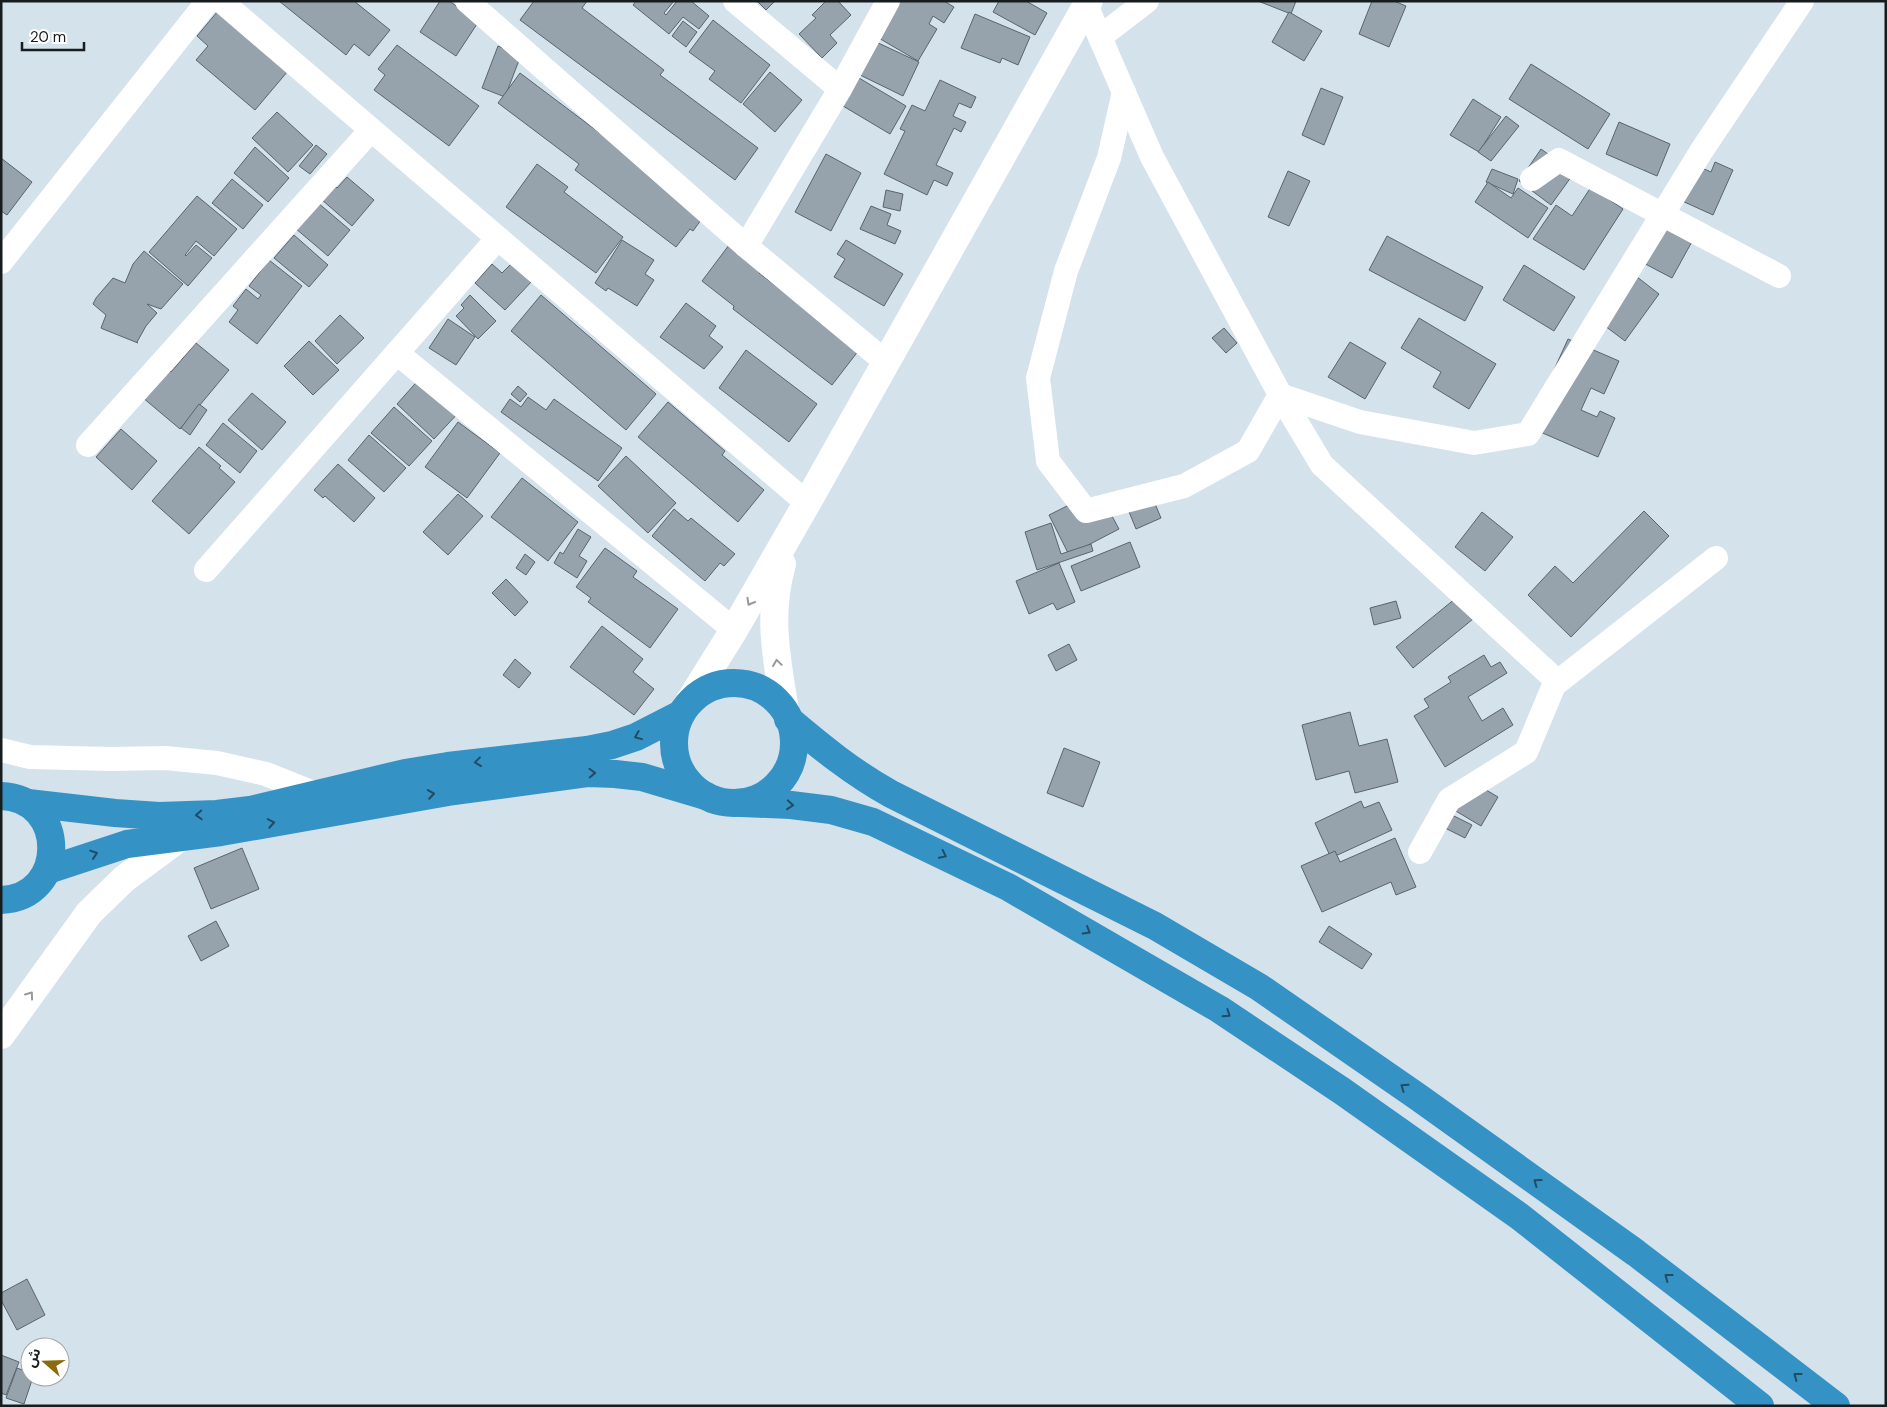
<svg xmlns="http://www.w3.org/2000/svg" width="1887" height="1407" viewBox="0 0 1887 1407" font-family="'DM Sans','Noto Sans Arabic',sans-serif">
  <rect width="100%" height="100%" fill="#d4e2ec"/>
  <!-- building -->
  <g fill="#96a3ac" stroke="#59656d">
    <polygon points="279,1 354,1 390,30 369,56 354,44 346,55"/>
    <polygon points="440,1 449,1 479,21 456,56 420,32"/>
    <polygon points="534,1 587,1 582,8 664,70 660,75 758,148 735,180 520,20"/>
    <polygon points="636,1 674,1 664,13 666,15 677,1 691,1 709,16 699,29 683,17 669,34 633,5"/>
    <polygon points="757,1 775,1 766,10"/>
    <polygon points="826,1 838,1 851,15 830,35 837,43 822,58 799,34 816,18 812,15"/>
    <polygon points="899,1 944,1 954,7 944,23 933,16 929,24 937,29 918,61 877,37"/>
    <polygon points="999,1 1026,1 1047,13 1035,35 993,12"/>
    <polygon points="1258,1 1296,1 1291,14"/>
    <polygon points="1372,1 1394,1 1406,6 1389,47 1359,34"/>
    <polygon points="218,11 288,71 255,110 196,60 208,46 197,36"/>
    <polygon points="1289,12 1322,31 1304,61 1272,42"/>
    <polygon points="975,14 1030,37 1018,65 1002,58 1000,63 961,48"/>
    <polygon points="713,20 770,65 741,103 709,79 715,71 689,52"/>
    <polygon points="683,21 697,32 686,47 672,36"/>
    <polygon points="874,41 919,62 903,96 858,74"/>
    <polygon points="397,45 479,106 449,146 374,90 385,75 378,69"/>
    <polygon points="498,46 521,55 505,97 482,88"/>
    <polygon points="1531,64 1610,114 1588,149 1509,99"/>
    <polygon points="770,72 802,100 775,132 743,104"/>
    <polygon points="520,73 706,213 693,231 690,229 676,247 575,170 579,164 498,103"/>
    <polygon points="859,78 906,106 890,134 843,106"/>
    <polygon points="940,80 976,97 971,108 959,103 953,116 966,122 961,132 954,128 936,165 953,173 947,186 934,180 927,195 884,174 905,131 900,129 912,105 925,111"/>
    <polygon points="1321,88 1343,97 1324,145 1302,135"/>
    <polygon points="1473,99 1501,117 1479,152 1450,135"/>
    <polygon points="277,112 313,145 288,172 252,138"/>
    <polygon points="1506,116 1519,126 1491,161 1478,152"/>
    <polygon points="1619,122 1670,144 1657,176 1606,154"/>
    <polygon points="316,145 327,154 310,174 299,166"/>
    <polygon points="255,147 289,178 268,202 234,173"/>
    <polygon points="1541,149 1574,173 1551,205 1519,181"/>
    <polygon points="826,154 861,173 831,231 795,212"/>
    <polygon points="1,158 32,182 7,215 1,211"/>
    <polygon points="1684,160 1711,172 1715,162 1733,170 1713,215 1669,195"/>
    <polygon points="537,164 568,187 564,192 623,237 596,273 506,207"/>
    <polygon points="1492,169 1518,179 1513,194 1486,182"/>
    <polygon points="1288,171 1310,181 1289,226 1268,217"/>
    <polygon points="347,177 374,200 352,226 321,199 333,185 337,188"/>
    <polygon points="232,179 263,205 243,229 212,203"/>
    <polygon points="1488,182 1511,198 1518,188 1548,208 1528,238 1475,202"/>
    <polygon points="1591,187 1623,209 1584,270 1533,239 1556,205 1572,216"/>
    <polygon points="886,190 903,194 900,211 883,207"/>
    <polygon points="197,196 237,229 214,256 196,241 185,255 186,256 196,245 212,258 188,286 149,252"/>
    <polygon points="317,202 350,230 328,256 295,228"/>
    <polygon points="871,206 891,214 887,225 901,231 895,244 860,229"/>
    <polygon points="1674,213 1700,227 1672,278 1632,257"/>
    <polygon points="294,235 328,265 309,287 274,258"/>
    <polygon points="1387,236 1483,287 1465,321 1369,270"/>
    <polygon points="622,240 654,260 645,274 654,280 637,306 608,288 606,291 595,283"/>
    <polygon points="846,240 903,274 884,306 834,277 845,259 837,254"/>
    <polygon points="729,245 761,270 759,273 859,350 832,385 733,309 734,306 702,281"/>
    <polygon points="144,251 183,284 161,309 147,304 157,313 146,326 137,342 138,343 103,329 101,328 106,315 93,304 96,298 113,278 125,283 133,264"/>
    <polygon points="269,260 302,286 257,344 229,322 238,310 233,306 246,289 258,299 261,295 249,286"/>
    <polygon points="512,263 532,281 505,310 475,283 492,264 502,273"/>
    <polygon points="1524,265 1575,297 1554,331 1503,300"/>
    <polygon points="1632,273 1659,294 1625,341 1597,320"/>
    <polygon points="470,295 496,321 478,339 456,316 464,308 461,305"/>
    <polygon points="541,295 656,394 626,430 511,331"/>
    <polygon points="686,303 716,326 709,336 723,347 704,369 660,337"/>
    <polygon points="340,315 364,338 337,364 315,341"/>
    <polygon points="1419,318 1496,364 1469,409 1433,387 1441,372 1401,348"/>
    <polygon points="448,319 475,337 456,365 429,348"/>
    <polygon points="1224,328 1237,343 1226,353 1212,338"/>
    <polygon points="1568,339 1619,361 1604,394 1591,388 1581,410 1597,417 1600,411 1615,418 1598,457 1538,431 1553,372"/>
    <polygon points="309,341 339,370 313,395 284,366"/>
    <polygon points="1350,342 1386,363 1365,399 1328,377"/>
    <polygon points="196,343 229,370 180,429 142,397 166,368 171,372"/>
    <polygon points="746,350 817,404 789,442 719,388"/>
    <polygon points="422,376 460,411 434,439 397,404"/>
    <polygon points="518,386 527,394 520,402 511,394"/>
    <polygon points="252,393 286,422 262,450 228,420"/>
    <polygon points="528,397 546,410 554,399 622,448 598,481 501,412 510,399 521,407"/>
    <polygon points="668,402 725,451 722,455 764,490 738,522 638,437"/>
    <polygon points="199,404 207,410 190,435 181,428"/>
    <polygon points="394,407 432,441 409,466 371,433"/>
    <polygon points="458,422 500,453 467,498 425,467"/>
    <polygon points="223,423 257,451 240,473 206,445"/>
    <polygon points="121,429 157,461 132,490 96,457"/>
    <polygon points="369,435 406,468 384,492 348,460"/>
    <polygon points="199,447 221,466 219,468 235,482 189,534 152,501"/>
    <polygon points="626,456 676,503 648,533 598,486"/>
    <polygon points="338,464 375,498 354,522 325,496 323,498 314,490"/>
    <polygon points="522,478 578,522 548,561 491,517"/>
    <polygon points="1148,487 1161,518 1136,529 1123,497"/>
    <polygon points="458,494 483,516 448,555 423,532"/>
    <polygon points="1075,502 1105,503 1119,529 1069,555 1049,515"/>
    <polygon points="674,509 688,521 691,518 735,554 724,566 720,563 705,581 652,536"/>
    <polygon points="1644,511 1669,536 1571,637 1528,595 1555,566 1573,583"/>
    <polygon points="1482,512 1513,537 1485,571 1455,547"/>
    <polygon points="1051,523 1061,554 1091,544 1093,551 1037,570 1025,532"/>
    <polygon points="578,529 591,537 579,556 587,561 577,578 554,563 560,552 563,554"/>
    <polygon points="1130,542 1140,567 1081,591 1071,566"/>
    <polygon points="605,548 637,571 633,577 678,609 650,648 588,602 591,598 576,587"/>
    <polygon points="525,554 535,562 526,575 516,568"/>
    <polygon points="1059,563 1075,602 1057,610 1053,603 1029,614 1016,581"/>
    <polygon points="506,579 528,602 515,616 492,593"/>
    <polygon points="1456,598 1473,619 1413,668 1396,647"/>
    <polygon points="1396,601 1401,618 1374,625 1370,608"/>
    <polygon points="602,626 643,659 633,672 654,689 634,715 570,667"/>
    <polygon points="1069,644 1077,660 1056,671 1048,655"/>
    <polygon points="1484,655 1491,667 1500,662 1507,673 1468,697 1482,721 1503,708 1513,725 1445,767 1414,716 1429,707 1424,699 1451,682 1448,677"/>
    <polygon points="515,659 531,673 519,688 503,675"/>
    <polygon points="1350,712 1359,746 1387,739 1398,782 1355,793 1349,771 1316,780 1302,725"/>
    <polygon points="1064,748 1100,762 1083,807 1047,793"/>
    <polygon points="1466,778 1498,797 1481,826 1449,807"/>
    <polygon points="1361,801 1364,808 1379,802 1392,830 1331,858 1315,823"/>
    <polygon points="1444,811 1472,825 1465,838 1437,824"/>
    <polygon points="1395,838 1416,887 1396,895 1391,882 1322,912 1301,866 1335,851 1340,862"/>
    <polygon points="242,848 259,889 211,909 194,868"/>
    <polygon points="216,921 229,946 201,961 188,936"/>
    <polygon points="1329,926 1372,954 1362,969 1319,942"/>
    <polygon points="27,1279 45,1315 17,1330 1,1300 1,1293"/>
    <polygon points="1,1355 19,1362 6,1395 1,1393"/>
    <polygon points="17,1368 30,1373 30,1377 33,1377 24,1404 6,1398"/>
  </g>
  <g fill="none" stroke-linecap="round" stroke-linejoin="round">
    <!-- street -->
    <g stroke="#fff" stroke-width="24">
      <polyline points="221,1 807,503"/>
      <polyline points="467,1 746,246 887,363"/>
      <polyline points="735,1 840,89"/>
      <polyline points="1086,5 1152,157 1283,400 1322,465 1558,682"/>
      <polyline points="1100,37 1147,1"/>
      <polyline points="1124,92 1109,158 1066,271 1038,378 1048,461 1086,511 1184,486 1248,451 1280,395 1360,422 1474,443 1528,434 1702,150 1802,1"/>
      <polyline points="1532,179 1559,160 1779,276"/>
      <polyline points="746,246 840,89 888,1"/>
      <polyline points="1,262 208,1"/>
      <polyline points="397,353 734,630"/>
      <polyline points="88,445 371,130"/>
      <polyline points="206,570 498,238"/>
      <polyline points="1,750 30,757 112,759 165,758 217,763 266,774 316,794"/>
      <polyline points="1420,852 1449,800 1526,752 1554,685 1716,558"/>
    </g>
    <!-- secondary -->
    <g stroke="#fff" stroke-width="28">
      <path d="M 782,564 C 767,617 777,659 785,711"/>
      <polyline points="686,707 734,630 807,503 1089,1"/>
      <polyline points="1,1035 89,913 124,879 182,836"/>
    </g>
    <!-- highway -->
    <g stroke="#3592c5" stroke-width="28">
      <circle cx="734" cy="743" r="60"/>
      <path d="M 788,719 C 821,747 853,773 891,794 L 1155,926 L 1259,987 L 1418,1097 L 1636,1253 L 1836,1406"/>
      <path d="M 1,796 C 68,798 68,898 1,900"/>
      <polyline points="28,803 115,813 159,816 217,814 250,810 405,773 448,766 587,750 612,745 636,737 681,714"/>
      <polyline points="742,803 791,805 831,810 873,822 1008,887 1219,1009 1342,1091 1519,1216 1760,1406"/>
      <polyline points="48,870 127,844 221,832 448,792 589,773 615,774 642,777 706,796"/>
    </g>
  </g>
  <!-- one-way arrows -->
  <defs><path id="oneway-chevron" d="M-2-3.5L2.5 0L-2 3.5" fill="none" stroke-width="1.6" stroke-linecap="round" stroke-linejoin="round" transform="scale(1.25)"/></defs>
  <g stroke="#97999a">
    <use href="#oneway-chevron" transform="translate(750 602) rotate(120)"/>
    <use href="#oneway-chevron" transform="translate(777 663) rotate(-98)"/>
    <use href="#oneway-chevron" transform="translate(30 995) rotate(-54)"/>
  </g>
  <g stroke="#234b61">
    <use href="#oneway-chevron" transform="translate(638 736) rotate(158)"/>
    <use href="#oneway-chevron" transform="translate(478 762) rotate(173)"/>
    <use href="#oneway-chevron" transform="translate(592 773) rotate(-2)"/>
    <use href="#oneway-chevron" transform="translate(431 794) rotate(-9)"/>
    <use href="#oneway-chevron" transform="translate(790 805) rotate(5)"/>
    <use href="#oneway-chevron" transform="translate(199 815) rotate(177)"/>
    <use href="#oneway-chevron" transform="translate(271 823) rotate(-10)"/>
    <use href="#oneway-chevron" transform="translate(94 854) rotate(-18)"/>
    <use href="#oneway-chevron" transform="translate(943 855) rotate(26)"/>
    <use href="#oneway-chevron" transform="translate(1087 931) rotate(30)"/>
    <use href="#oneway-chevron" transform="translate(1227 1014) rotate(34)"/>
    <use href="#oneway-chevron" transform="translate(1404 1087) rotate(-145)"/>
    <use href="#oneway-chevron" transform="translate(1537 1182) rotate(-144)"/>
    <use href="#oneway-chevron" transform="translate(1668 1277) rotate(-143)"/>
    <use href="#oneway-chevron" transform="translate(1797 1376) rotate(-143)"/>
  </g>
  <!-- border -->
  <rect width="1887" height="1407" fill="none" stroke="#171c1f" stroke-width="5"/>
  <!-- north arrow -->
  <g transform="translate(45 1362) rotate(290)"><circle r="24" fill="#ffffff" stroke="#a2a4a5"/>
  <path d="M0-4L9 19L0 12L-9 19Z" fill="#8b6c0d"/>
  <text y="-8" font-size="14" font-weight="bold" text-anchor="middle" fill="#171c1f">ش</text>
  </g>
  <!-- scale -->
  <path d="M22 42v8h62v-8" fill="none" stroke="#171c1f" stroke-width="2.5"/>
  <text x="30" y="42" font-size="15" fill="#171c1f" stroke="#ffffff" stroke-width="4" paint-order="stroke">20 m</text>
</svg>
